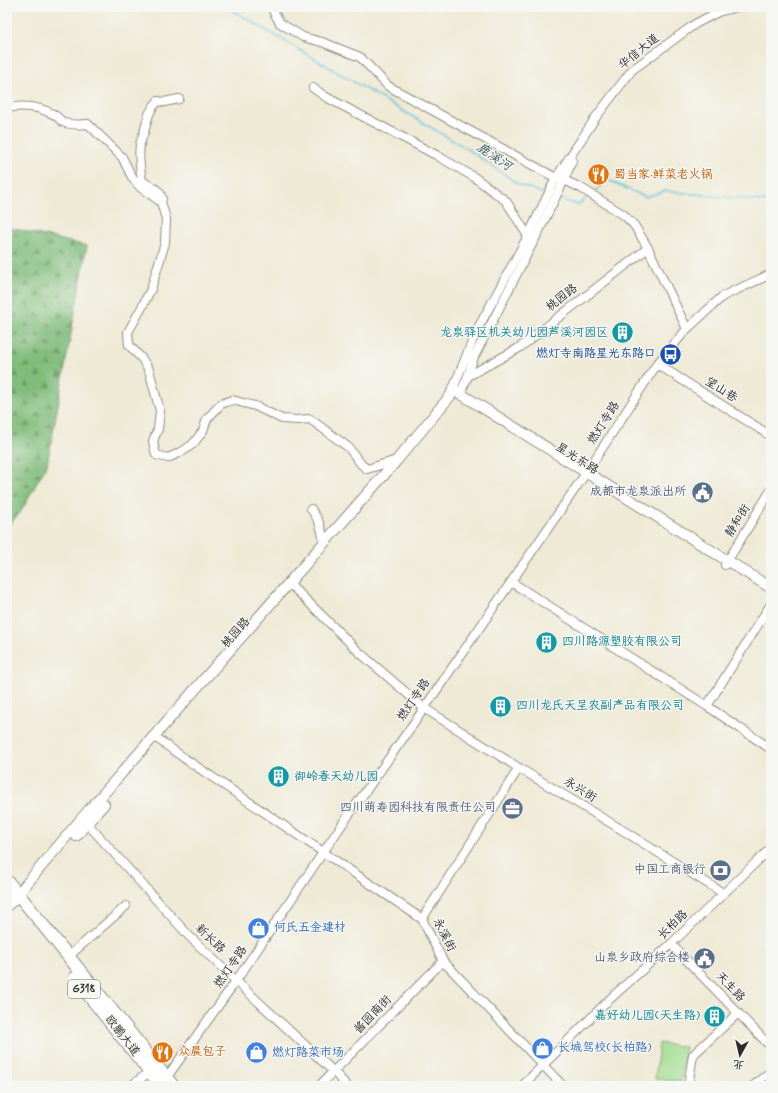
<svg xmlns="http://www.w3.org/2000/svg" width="778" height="1093" viewBox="0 0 778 1093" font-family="Mynerve,'LXGW WenKai TC',sans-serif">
  <defs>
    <pattern id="forest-firs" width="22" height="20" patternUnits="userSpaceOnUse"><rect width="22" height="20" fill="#80bc7a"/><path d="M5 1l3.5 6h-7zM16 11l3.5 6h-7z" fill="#699964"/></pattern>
  </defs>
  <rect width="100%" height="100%" fill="#f6f6f2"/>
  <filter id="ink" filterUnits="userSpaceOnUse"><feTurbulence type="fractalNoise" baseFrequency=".025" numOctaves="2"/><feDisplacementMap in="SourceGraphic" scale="8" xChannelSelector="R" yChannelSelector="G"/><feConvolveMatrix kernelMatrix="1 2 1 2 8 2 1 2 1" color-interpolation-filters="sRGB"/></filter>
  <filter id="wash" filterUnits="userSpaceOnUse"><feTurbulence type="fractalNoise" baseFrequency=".012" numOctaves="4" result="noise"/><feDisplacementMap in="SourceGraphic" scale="16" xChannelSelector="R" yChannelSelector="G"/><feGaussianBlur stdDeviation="0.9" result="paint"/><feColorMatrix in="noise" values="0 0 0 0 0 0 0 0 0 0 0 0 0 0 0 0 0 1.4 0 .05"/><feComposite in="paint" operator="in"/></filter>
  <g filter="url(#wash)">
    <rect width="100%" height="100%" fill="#efead5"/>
    <!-- forest -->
    <polygon fill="url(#forest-firs)" stroke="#567452" points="7,227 87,246 47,465 20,513 7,527"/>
    <!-- garden -->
    <polygon fill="#a0dc8f" stroke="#66845d" points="659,1043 685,1047 681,1082 655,1079"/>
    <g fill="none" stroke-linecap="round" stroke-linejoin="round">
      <!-- stream -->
      <g stroke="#5dc2da" stroke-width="1.5">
        <polyline points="227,7 469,150 520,185 545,194"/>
        <polyline points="593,193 608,180 627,189 646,197 665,191 771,202"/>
        <polyline points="558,198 578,205 588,197"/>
      </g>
    </g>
  </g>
  <g filter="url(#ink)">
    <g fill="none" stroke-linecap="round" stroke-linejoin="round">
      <defs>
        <g id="minor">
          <polyline points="271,7 280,23 303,37 322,42 360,57 388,86 556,178 564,180 581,188 624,215 634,225 648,248 687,329"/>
          <polyline points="313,88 326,97 436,155 474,177 506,201 528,236"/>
          <path d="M 179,99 L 164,102 L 158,101 C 149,110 148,117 145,129 C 144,134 141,139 140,144 C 138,156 140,168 142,181 L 156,189 L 160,193 L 162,198 L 161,202 L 166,219 L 165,243 L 151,289 L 141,309 L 128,332 L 129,345 L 142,359 L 149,370 L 160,411 L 158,429 L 153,441 L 156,455 L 168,458 L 183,451 L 193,444 L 203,431 L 207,419 L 221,404 L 232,400 L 255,406 L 282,419 L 298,420 L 310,419 L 348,447 L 361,464 L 367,469 L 397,460"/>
          <path d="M 7,108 C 23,105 38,106 53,114 C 57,116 60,120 63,122 C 70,126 81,124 88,124 L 122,157 L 133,179 L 141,188 L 161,202"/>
          <polyline points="657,364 771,436"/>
          <polyline points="468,376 519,348 648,248"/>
          <polyline points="453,389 476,332 528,236 556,178 596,117 632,70 695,24 718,12 737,7"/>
          <polyline points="460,394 468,376 473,359 543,223 564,180 572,161"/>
          <path d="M 311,509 C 320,522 321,526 324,542"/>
          <polyline points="725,565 771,490"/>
          <polyline points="511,582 707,706 771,749"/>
          <polyline points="287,584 293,587 359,652 424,708 519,768 619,828 723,893"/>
          <polyline points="707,706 771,604"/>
          <polyline points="155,737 184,758 422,919 443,961 563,1086"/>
          <polyline points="84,820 189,936 236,981 334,1072 347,1086"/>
          <polyline points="7,907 14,901"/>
          <polyline points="422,919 519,768"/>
          <polyline points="671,944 771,1047"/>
          <polyline points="69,956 126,906"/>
          <polyline points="164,1081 236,981 341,826 421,713 586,473 657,364 687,329 723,296 771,274"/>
          <polyline points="131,1086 153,1069"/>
          <polyline points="319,1086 443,961"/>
          <polyline points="522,1086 611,998 671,944 771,848"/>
          <polyline points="688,1086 693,1055 738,1013"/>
          <polyline points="753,1086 771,1071"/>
        </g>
        <g id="major">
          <polyline points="76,836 104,804"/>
          <polyline points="12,899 18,894 82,818 397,460 451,395 453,389 771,588"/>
        </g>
        <g id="highway">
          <polyline points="7,881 18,894 173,1086"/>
          <polyline points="75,978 161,1086"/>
        </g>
      </defs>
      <!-- minor casing -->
      <use href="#minor" stroke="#8d8a80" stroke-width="10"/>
      <!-- major casing -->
      <use href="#major" stroke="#8d8a80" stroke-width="12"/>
      <!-- highway casing -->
      <use href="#highway" stroke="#8d8a80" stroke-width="14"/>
      <!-- minor -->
      <use href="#minor" stroke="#fff" stroke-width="8"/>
      <!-- major -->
      <use href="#major" stroke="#fff" stroke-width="10"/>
      <!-- highway -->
      <use href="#highway" stroke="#fff" stroke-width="12"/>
    </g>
  </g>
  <!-- icons -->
  <defs>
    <symbol id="restaurant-disc" viewBox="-11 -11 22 22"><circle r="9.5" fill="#e8710a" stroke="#f6f6f2"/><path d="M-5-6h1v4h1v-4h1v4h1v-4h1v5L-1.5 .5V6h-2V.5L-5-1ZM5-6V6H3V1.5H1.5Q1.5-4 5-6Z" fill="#fff"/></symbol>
    <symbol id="building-disc" viewBox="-11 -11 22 22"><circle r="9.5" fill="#0f9aa8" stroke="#f6f6f2"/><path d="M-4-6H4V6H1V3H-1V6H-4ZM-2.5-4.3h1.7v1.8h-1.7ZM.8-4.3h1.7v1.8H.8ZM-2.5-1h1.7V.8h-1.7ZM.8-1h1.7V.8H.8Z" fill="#fff"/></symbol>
    <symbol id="bus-disc" viewBox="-11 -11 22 22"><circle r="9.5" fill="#1a4fb4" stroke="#f6f6f2"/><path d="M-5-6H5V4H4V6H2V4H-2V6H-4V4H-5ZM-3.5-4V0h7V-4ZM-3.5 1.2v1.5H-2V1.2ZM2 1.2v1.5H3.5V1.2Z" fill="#fff"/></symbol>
    <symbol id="civic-disc" viewBox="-11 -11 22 22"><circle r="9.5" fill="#5c6f8a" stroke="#f6f6f2"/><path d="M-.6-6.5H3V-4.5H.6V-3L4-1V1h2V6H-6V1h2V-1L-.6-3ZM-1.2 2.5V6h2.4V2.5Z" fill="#fff"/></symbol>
    <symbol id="office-disc" viewBox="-11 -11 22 22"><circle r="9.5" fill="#5c6f8a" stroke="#f6f6f2"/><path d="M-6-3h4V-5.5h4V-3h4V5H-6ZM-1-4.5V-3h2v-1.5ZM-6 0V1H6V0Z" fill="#fff"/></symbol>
    <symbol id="bank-disc" viewBox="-11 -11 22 22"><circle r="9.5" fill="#5c6f8a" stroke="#f6f6f2"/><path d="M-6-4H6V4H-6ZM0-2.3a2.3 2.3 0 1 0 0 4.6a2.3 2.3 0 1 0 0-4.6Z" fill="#fff"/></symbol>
    <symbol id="shop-disc" viewBox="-11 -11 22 22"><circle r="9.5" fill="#3f7fe0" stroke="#f6f6f2"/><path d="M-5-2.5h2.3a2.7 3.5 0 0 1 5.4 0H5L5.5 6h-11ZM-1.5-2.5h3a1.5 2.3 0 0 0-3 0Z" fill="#fff"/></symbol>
  </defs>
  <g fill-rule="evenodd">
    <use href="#restaurant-disc" x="586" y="162" width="25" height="25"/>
    <use href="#building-disc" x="610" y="320" width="25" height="25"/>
    <use href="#bus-disc" x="658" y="342" width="25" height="25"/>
    <use href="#civic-disc" x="690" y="480" width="25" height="25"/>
    <use href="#building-disc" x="534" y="630" width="25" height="25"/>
    <use href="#building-disc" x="488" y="694" width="25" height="25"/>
    <use href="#building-disc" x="266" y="764" width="25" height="25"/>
    <use href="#office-disc" x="500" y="796" width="25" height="25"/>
    <use href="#bank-disc" x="708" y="858" width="25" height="25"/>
    <use href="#shop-disc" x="246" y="916" width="25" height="25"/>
    <use href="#civic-disc" x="692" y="946" width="25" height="25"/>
    <use href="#building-disc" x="702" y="1004" width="25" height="25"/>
    <use href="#shop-disc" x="530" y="1036" width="25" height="25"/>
    <use href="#restaurant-disc" x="150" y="1040" width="25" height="25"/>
    <use href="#shop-disc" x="244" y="1040" width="25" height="25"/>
  </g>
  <g text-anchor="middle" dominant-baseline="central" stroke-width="3" stroke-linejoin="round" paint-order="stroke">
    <!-- shield labels -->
    <rect fill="#f6f6f2" stroke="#686867" stroke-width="1" x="68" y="980" width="32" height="18" rx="3"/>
    <g font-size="11" font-weight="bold" fill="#2b2b2b">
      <text x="84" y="989">G318</text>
    </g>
    <!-- street labels -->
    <g font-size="12" fill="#2b2b2b" stroke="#f6f6f2">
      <text transform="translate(639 52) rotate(-39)">华信大道</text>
      <text transform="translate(562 298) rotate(-38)">桃园路</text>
      <text transform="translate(721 390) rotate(32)">望山巷</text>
      <text transform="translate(604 423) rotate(-57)">燃灯寺路</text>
      <text transform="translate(577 459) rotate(32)">星光东路</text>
      <text transform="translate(738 521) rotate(-58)">静和街</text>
      <text transform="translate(236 633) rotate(-49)">桃园路</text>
      <text transform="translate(414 700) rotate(-56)">燃灯寺路</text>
      <text transform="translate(580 790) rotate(31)">永兴街</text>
      <text transform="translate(673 925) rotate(-44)">长柏路</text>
      <text transform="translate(444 935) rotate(63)">永溪街</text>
      <text transform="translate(210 939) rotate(44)">新长路</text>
      <text transform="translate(231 967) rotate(-55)">燃灯寺路</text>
      <text transform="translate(730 987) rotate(46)">天生路</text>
      <text transform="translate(373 1015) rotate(-46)">酱园南街</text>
      <text transform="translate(122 1036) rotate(52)">欧鹏大道</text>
    </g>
    <!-- food labels -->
    <g font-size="12" fill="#c56008" stroke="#f6f6f2" text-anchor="start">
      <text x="614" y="175">蜀当家·鲜菜老火锅</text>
      <text x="178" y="1052">众晨包子</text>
    </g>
    <!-- culture labels -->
    <g font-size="12" fill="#0d838f" stroke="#f6f6f2" text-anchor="start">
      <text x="608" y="333" text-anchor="end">龙泉驿区机关幼儿园芦溪河园区</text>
      <text x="562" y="642">四川路源塑胶有限公司</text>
      <text x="516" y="706">四川龙氏天呈农副产品有限公司</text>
      <text x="294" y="777">御岭春天幼儿园</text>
      <text x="700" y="1016" text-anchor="end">嘉好幼儿园(天生路)</text>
    </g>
    <!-- transit labels -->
    <g font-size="12" fill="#164399" stroke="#f6f6f2" text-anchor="end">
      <text x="656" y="354">燃灯寺南路星光东路口</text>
    </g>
    <!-- service labels -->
    <g font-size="12" fill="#4e5e75" stroke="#f6f6f2" text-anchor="end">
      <text x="686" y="492">成都市龙泉派出所</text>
      <text x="496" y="808">四川萌寿园科技有限责任公司</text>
      <text x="706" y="870">中国工商银行</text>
      <text x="690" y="958">山泉乡政府综合楼</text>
    </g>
    <!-- shop labels -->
    <g font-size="12" fill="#366cbe" stroke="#f6f6f2" text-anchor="start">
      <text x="274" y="928">何氏五金建材</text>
      <text x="558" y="1048">长城驾校(长柏路)</text>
      <text x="272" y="1053">燃灯路菜市场</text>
    </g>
    <!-- water labels -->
    <g font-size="13" font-style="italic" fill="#3a5860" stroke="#f6f6f2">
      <text transform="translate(494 157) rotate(34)">鹿溪河</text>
    </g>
  </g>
  <!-- margin -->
  <rect width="778" height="1093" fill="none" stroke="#f6f6f2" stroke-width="24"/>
  <!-- north arrow -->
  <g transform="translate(740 1055) rotate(188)" stroke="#f6f6f2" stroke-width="3" paint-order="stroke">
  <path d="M0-3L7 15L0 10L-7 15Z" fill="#2b2b2b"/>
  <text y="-6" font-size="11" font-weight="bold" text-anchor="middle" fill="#2b2b2b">北</text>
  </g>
</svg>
